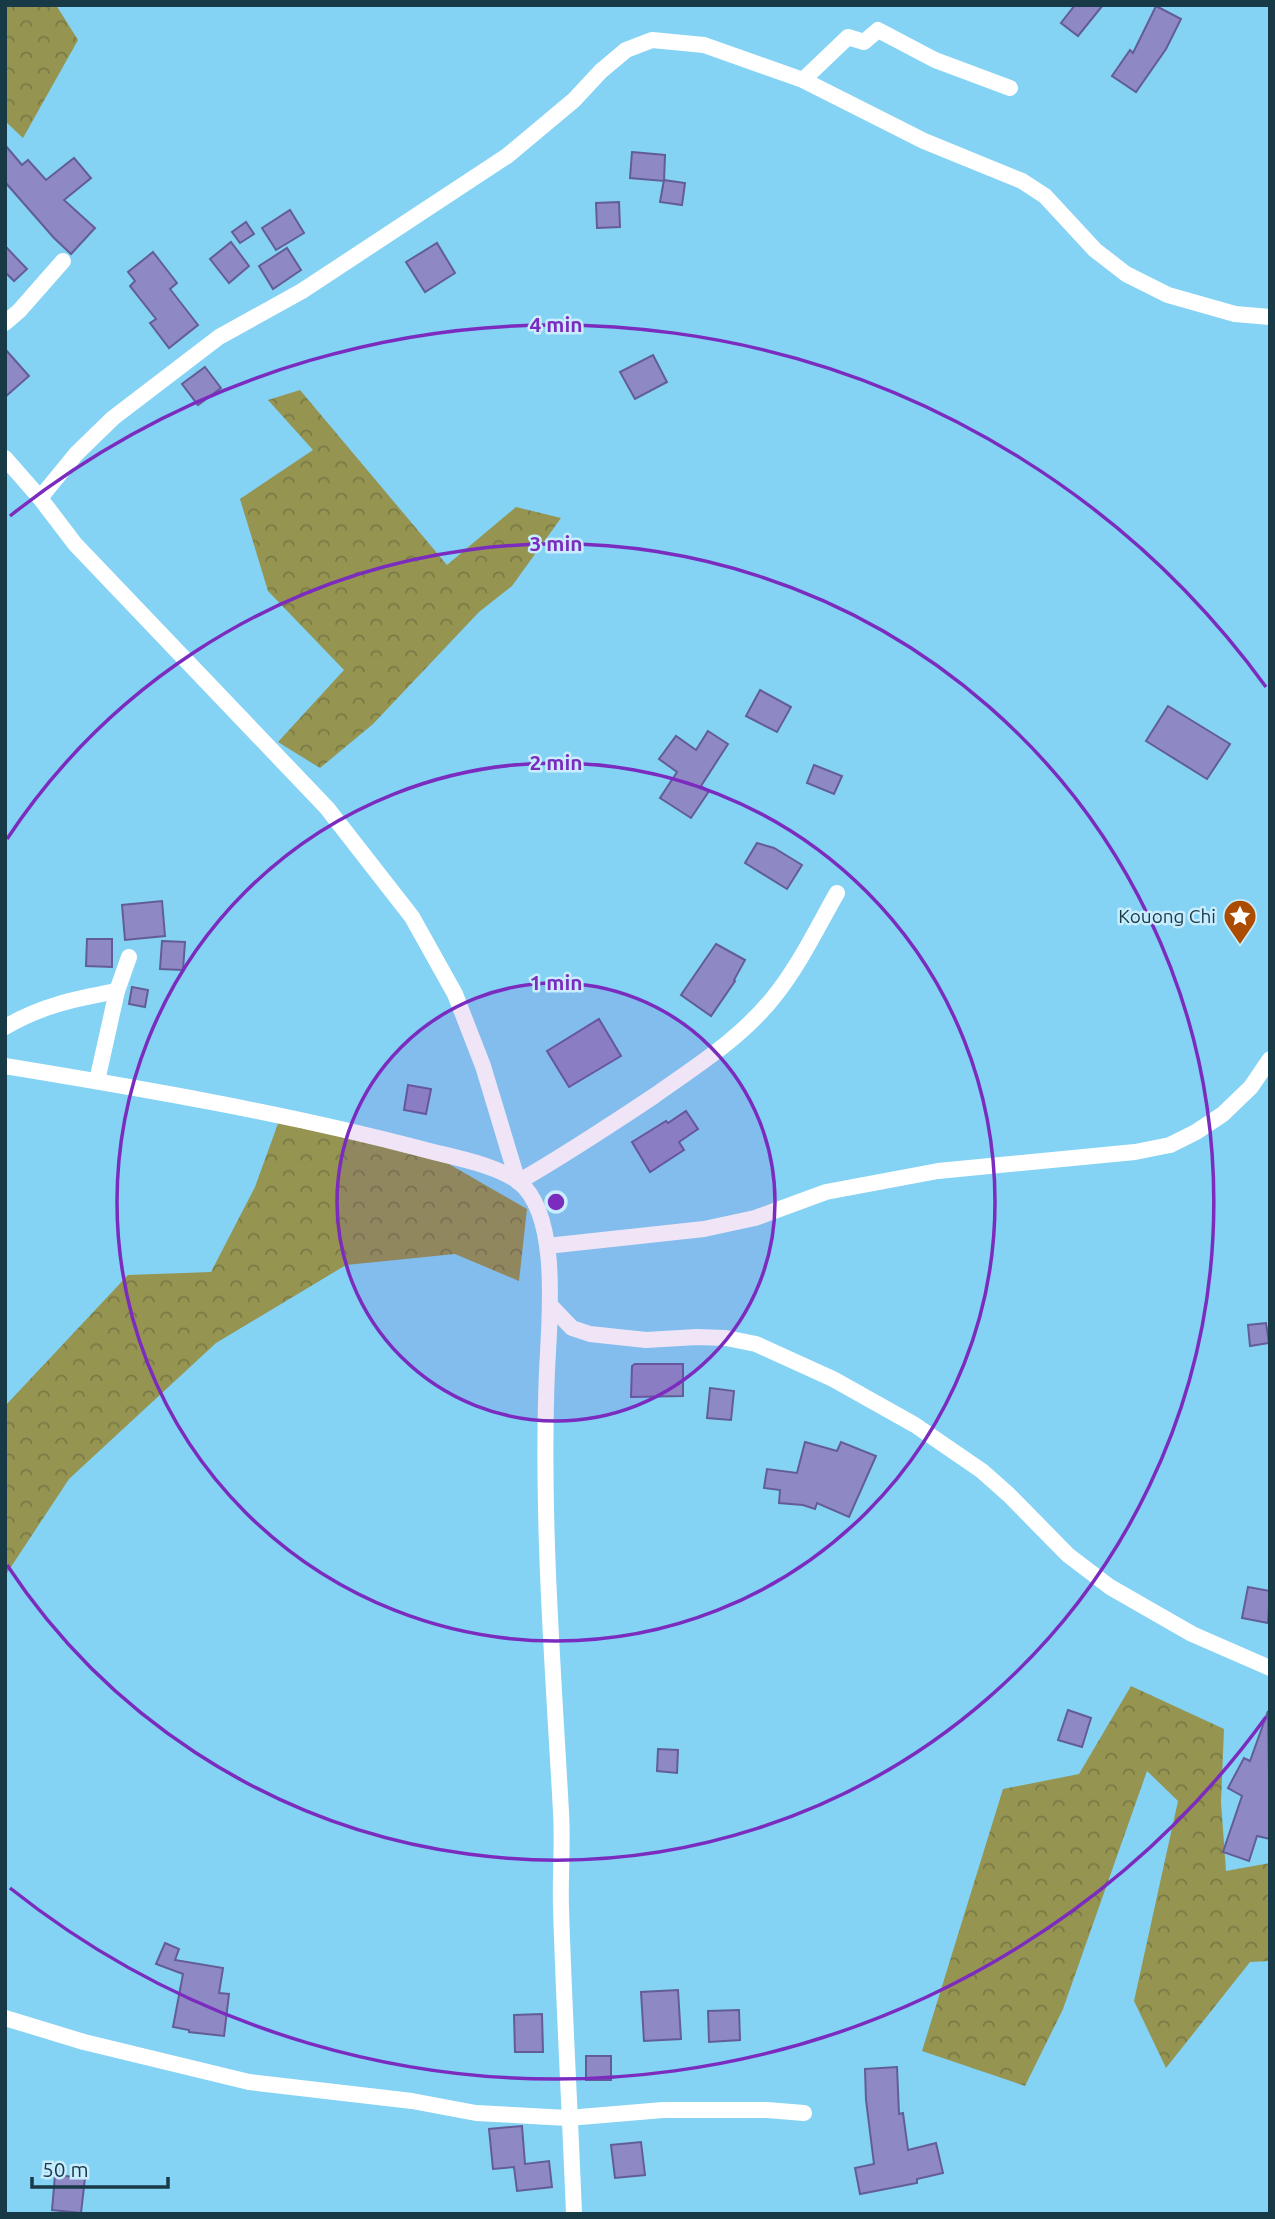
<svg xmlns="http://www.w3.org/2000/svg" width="1275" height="2219" viewBox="0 0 1275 2219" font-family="Ubuntu,sans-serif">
  <defs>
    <pattern id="forest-crowns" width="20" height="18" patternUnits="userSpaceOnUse" patternTransform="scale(1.75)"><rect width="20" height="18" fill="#959451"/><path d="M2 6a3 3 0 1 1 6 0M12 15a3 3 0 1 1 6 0" fill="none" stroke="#797a45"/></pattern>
  </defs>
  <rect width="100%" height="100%" fill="#84d2f4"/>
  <!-- forest -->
  <g fill="url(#forest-crowns)">
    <polygon points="5,5 56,5 78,40 23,138 5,121"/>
    <polygon points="300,390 447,565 516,507 561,518 512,586 479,612 373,724 320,768 278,742 344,670 268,591 240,499 313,450 268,400"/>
    <polygon points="280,1118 428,1152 527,1209 519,1281 455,1254 346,1265 216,1343 69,1479 5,1576 5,1406 128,1275 211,1272 255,1187"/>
    <polygon points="1131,1686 1224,1729 1221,1802 1226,1871 1270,1863 1270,1961 1250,1962 1166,2068 1134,2001 1178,1801 1147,1771 1063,2009 1025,2086 922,2051 1003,1789 1079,1774"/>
  </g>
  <!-- building -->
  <g fill="#8e89c5" stroke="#635d97" stroke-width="2">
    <polygon points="1075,5 1103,5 1078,36 1061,23"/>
    <polygon points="1156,6 1181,19 1166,49 1136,92 1112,76 1130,50 1133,53"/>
    <polygon points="5,145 22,165 28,160 46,180 74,158 91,178 64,200 95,228 71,254 54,238 5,182"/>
    <polygon points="632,152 665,155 664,181 630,178"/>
    <polygon points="664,180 685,183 682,205 660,202"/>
    <polygon points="619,202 620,227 597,228 596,203"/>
    <polygon points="290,210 304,233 276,250 262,228"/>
    <polygon points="246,222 254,234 240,243 232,232"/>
    <polygon points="231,242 249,266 229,283 210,259"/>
    <polygon points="437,243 455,273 425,292 406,262"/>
    <polygon points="5,246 27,269 14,281 5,272"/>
    <polygon points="287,248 301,270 273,289 259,266"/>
    <polygon points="153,252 177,283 170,289 198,325 169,348 150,323 156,319 130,286 135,281 128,272"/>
    <polygon points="5,349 29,376 5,397"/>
    <polygon points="653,355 667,382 635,399 620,372"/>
    <polygon points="205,367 221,388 198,405 182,384"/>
    <polygon points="760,690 791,707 777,732 746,716"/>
    <polygon points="1168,706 1230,744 1207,779 1146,741"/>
    <polygon points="708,731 728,744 701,786 709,791 691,818 660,798 677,772 659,759 676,736 696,750"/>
    <polygon points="814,765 842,776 834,794 807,783"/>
    <polygon points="757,843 774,848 802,865 787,889 745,863"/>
    <polygon points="162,901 165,936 125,940 122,905"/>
    <polygon points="87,939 112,939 112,967 86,966"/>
    <polygon points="162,941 185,942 183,970 160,969"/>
    <polygon points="716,944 745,960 734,980 735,981 711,1016 681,995"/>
    <polygon points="132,987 148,990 145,1007 129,1004"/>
    <polygon points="599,1019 621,1056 569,1087 547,1051"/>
    <polygon points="408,1085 431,1089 426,1114 404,1110"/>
    <polygon points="686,1111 698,1129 679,1142 684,1150 650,1172 632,1142 666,1121 668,1123"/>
    <polygon points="1266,1323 1269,1343 1250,1346 1248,1325"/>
    <polygon points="635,1364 683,1364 683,1396 631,1397 632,1366"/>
    <polygon points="710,1388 734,1391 731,1420 707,1418"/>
    <polygon points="805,1442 837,1451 841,1442 876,1456 849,1517 817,1503 815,1509 803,1505 779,1503 780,1490 764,1488 767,1469 797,1473"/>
    <polygon points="1248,1587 1270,1591 1268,1623 1242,1618"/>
    <polygon points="1068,1710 1091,1718 1082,1747 1058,1740"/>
    <polygon points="1268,1711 1270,1839 1257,1836 1249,1861 1223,1852 1242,1796 1228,1788 1244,1758 1250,1761"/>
    <polygon points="658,1749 678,1750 677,1773 657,1771"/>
    <polygon points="165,1943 179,1949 175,1960 223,1968 219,1993 229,1994 224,2036 189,2032 189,2030 173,2027 183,1974 156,1964"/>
    <polygon points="678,1990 681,2039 644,2041 641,1992"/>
    <polygon points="739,2010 740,2040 709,2042 708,2011"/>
    <polygon points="542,2014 543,2052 515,2052 514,2015"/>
    <rect x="586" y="2056" width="25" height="24"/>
    <polygon points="897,2067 899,2114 903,2113 908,2150 936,2143 943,2173 917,2179 917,2183 860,2194 855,2168 874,2164 866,2100 865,2069"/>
    <polygon points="522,2126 525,2164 549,2161 552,2187 517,2191 514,2167 493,2169 489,2129"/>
    <polygon points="641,2142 645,2175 615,2178 611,2145"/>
    <polygon points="55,2175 85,2178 81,2213 52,2210"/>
  </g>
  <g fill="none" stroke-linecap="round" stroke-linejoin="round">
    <!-- street -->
    <g stroke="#fff" stroke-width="16">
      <polyline points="803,80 848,37 864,42 878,30 935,60 1010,88"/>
      <polyline points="5,323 19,311 63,261"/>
      <path d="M 5,458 L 40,498 L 75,544 L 327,808 L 412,917 L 455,994 L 483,1066 L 518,1182 C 565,1155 609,1126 654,1096 C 696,1066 740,1039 773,998 C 799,966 817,928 837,893"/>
      <polyline points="40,498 76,454 113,418 219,337 302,291 507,156 574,100 601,71 626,50 652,40 704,45 803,80 924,141 1022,181 1045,196 1095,250 1126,274 1168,295 1235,314 1270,317"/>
      <path d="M 5,1027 C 43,1005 75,999 117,991"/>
      <path d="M 5,1066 C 145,1089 285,1113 422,1149 C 451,1157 495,1164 519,1182 C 561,1216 549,1323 547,1371 C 541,1518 553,1666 561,1812 C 563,1844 560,1875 561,1907 C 564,2009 570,2111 574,2214"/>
      <polyline points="97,1081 117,991 129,957"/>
      <polyline points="547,1246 704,1229 755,1218 826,1192 938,1171 1135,1152 1170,1145 1196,1132 1223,1114 1251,1087 1270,1059"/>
      <polyline points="550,1305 572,1328 590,1334 646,1340 697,1337 726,1338 756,1344 833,1379 915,1425 982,1471 1009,1495 1068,1555 1110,1587 1192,1634 1270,1668"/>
      <polyline points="5,2018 84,2042 249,2082 412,2101 476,2113 568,2118 663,2110 767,2110 804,2113"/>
    </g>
  </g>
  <!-- distance rings -->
  <circle cx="556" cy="1202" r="219" fill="#7b2cbf" fill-opacity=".12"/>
  <g fill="none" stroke="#7b2cbf" stroke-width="3.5">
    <circle cx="556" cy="1202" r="219"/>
    <circle cx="556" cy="1202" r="439"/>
    <path d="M7 839A658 658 0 1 1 7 1565"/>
    <path d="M1266 1717A877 877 0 0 1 10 1888M10 516A877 877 0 0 1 1266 687"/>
  </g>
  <!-- icons -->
  <defs>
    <symbol id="sight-pin" viewBox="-11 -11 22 30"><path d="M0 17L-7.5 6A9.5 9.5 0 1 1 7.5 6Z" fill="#ac4c02" stroke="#c8edfe"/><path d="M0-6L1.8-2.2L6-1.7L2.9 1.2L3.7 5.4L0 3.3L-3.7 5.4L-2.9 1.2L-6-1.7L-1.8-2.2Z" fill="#fff"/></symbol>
  </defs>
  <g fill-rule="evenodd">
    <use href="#sight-pin" x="1221" y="897" width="38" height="52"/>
  </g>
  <g text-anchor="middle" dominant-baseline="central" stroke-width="5" stroke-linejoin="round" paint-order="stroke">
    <!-- poi labels -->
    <g font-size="19" fill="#183946" stroke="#c8edfe" text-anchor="end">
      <text x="1216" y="916">Kouong Chi</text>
    </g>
  </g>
  <circle cx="556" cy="1202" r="10" fill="#7b2cbf" stroke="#c8edfe" stroke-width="3.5"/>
  <g font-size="21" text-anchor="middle" font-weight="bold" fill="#7b2cbf" stroke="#c8edfe" stroke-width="5" stroke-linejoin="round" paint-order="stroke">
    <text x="556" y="332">4 min</text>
    <text x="556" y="551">3 min</text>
    <text x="556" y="770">2 min</text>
    <text x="556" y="990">1 min</text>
  </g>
  <!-- border -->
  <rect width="1275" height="2219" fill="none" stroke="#183946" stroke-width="14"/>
  <!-- scale -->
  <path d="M32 2177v10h136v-10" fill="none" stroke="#183946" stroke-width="3.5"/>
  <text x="42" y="2177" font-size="21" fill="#183946" stroke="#c8edfe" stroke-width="5" paint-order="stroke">50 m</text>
</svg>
